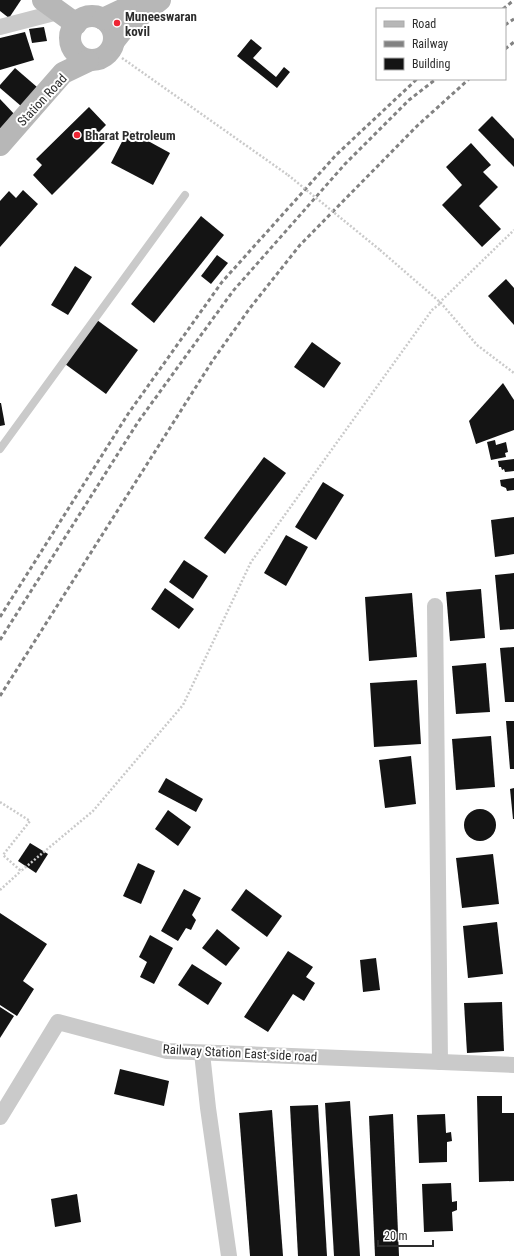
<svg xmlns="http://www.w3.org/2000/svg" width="514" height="1256" viewBox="0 0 514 1256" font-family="'Roboto Condensed',sans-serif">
  <rect width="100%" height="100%" fill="#fff"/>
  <!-- building -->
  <g fill="#141414">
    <polygon points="0,0 21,0 9,18 0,11"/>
    <polygon points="44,27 47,41 32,43 29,29"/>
    <polygon points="25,32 34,60 0,70 0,38"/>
    <polygon points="251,39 262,48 253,58 276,77 284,67 290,72 277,88 237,56"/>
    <polygon points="15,68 37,87 21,106 0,88 0,85"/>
    <polygon points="0,99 17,117 0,133"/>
    <polygon points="89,107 106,125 100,131 108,139 52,195 33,175 42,165 36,159"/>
    <polygon points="492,116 514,139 514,167 478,130"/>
    <polygon points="128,130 170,153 153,185 111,163"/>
    <polygon points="471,143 491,165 483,172 498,187 479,206 501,229 482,247 442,205 462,185 446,167"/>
    <polygon points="23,190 38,204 0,247 0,201 9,191 16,198"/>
    <polygon points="201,216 224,235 154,323 131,304"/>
    <polygon points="217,255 228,263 211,284 201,276"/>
    <polygon points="75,266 92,277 68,315 51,305"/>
    <polygon points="506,279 514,288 514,325 488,296"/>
    <polygon points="97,320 138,350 106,394 65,364"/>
    <polygon points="312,342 341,363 324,388 294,367"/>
    <polygon points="503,383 514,400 514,430 476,444 469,421"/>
    <polygon points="0,403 1,403 5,425 0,426"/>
    <polygon points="495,440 496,445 506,442 508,452 505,453 506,457 491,460 487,442"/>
    <polygon points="264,457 286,473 225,554 204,538"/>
    <polygon points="514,459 514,471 505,472 504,469 502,470 501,467 499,467 498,461"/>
    <polygon points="514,478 514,490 507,491 506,488 501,486 500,480"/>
    <polygon points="323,482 344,495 316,540 295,527"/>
    <polygon points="514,517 514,554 495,557 491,520"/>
    <polygon points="286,535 308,547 286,586 264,573"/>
    <polygon points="184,560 208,576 193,599 169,582"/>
    <polygon points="514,573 514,629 500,630 495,575"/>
    <polygon points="165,588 194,609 179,629 151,609"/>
    <polygon points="481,589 485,638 450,641 446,592"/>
    <polygon points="412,593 417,657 369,661 365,597"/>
    <polygon points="514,647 514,702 505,702 500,648"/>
    <polygon points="486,663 490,712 456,714 452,666"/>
    <polygon points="417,680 421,744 374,747 370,683"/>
    <polygon points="506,721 514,721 514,769 510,769"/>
    <polygon points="491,736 495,787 456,790 452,739"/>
    <polygon points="411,756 416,804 385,808 379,760"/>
    <polygon points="166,778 203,799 196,812 158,792"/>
    <polygon points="514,788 514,819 513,819 510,789"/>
    <circle cx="480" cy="825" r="16"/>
    <polygon points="168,810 191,827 178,846 155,829"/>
    <polygon points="30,843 48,854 36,873 18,861"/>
    <polygon points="493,854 499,904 462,908 456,858"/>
    <polygon points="138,863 155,871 141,904 123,896"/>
    <polygon points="184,889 201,898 192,915 196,920 191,930 186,928 178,941 161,931"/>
    <polygon points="246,889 282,916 267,937 231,910"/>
    <polygon points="0,913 47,944 23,981 34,989 17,1016 0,1005"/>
    <polygon points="497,922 503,974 468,978 463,926"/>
    <polygon points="217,929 240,948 226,966 202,948"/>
    <polygon points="150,935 173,948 154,984 140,977 147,962 139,957"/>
    <polygon points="288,951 313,967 306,977 315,983 304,1001 293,994 268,1032 244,1017"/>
    <polygon points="376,958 380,990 363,992 360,960"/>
    <polygon points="192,964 222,983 208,1005 178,985"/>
    <polygon points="502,1002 504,1051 467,1053 464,1003"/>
    <polygon points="0,1007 14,1016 0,1038"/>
    <polygon points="120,1069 169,1081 164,1106 114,1094"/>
    <polygon points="477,1096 502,1096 502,1113 514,1113 514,1181 479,1182"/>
    <polygon points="350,1101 360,1256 334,1256 325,1103"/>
    <polygon points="318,1105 327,1256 298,1256 290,1106"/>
    <polygon points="272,1110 283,1256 250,1256 239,1113"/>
    <polygon points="393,1114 399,1256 375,1256 369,1116"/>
    <polygon points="445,1114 446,1133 451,1132 452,1141 447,1142 447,1162 419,1163 417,1115"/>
    <polygon points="451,1183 452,1202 457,1201 457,1210 452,1212 453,1231 424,1232 422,1184"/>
    <polygon points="77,1194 81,1222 55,1227 51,1199"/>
  </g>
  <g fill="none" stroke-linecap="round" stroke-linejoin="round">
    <!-- path -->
    <g stroke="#cacaca" stroke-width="2.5" stroke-dasharray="2 2" stroke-linecap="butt">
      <polyline points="122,58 288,175"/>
      <polyline points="380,250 441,303 477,345 514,373"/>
      <polyline points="439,303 514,230"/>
      <polyline points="0,802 30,821 3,855 21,871 93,811 183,705 251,562 432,310 441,303"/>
      <polyline points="0,890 21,871"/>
    </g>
    <!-- lane -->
    <polyline stroke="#cacaca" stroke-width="8" points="0,449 185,195"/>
    <!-- street -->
    <g stroke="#cacaca" stroke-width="16">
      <polyline points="0,27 58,12"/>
      <polyline points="435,606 440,1062"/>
      <polyline points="202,1053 208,1108 229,1256"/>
      <polyline points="0,1117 58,1022 167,1051 514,1065"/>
    </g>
    <!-- secondary -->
    <g stroke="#b7b7b7" stroke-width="22">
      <polyline points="43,0 76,24"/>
      <circle cx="92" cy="38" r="22"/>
      <polyline points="103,19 143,0"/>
      <polyline points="115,40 123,30 160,0"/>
      <polyline points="0,145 63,73 88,61"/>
    </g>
    <!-- rail -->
    <g stroke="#828282" stroke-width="3" stroke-dasharray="4 3" stroke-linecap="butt">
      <polyline points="503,9 514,0"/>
      <polyline points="505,25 514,19"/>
      <polyline points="505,49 514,42"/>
      <polyline points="0,617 128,414 222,282 336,155 417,79"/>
      <polyline points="0,640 138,422 233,291 345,164 409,100 436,79"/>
      <polyline points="0,696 213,360 250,308 300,245 417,126 469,79"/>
    </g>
    <!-- path-bridge -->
    <polyline stroke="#cacaca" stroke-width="2.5" stroke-dasharray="2 2" stroke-linecap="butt" points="288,175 380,250"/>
  </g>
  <!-- markers -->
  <g fill="#ee2534" stroke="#fff" stroke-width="1.5">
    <circle cx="117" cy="23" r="4"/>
    <circle cx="77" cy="135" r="4"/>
  </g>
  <g text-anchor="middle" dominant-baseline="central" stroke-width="4" stroke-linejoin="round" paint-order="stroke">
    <!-- poi labels -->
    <g font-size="13" font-weight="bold" fill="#2d2d2d" stroke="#fff" text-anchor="start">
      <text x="125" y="16">Muneeswaran<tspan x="125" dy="15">kovil</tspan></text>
      <text x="85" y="135">Bharat Petroleum</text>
    </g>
    <!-- street labels -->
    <g font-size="13" fill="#2d2d2d" stroke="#fff">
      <text transform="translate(42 100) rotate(-47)">Station Road</text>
      <text transform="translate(240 1053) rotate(3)">Railway Station East-side road</text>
    </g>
  </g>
  <!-- legend -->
  <rect x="376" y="8" width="130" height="72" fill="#ffffff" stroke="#ababab"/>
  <rect x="384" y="21" width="20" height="6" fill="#b7b7b7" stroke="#ababab"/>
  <text x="412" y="28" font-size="12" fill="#2d2d2d">Road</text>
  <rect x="384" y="41" width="20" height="6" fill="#828282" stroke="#ababab"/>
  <text x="412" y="48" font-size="12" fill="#2d2d2d">Railway</text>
  <rect x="384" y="58" width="20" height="12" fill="#141414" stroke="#ababab"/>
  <text x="412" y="68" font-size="12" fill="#2d2d2d">Building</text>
  <!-- scale -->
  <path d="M378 1240v6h55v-6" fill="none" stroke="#2d2d2d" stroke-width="2"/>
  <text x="384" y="1240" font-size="12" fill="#2d2d2d" stroke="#ffffff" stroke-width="3" paint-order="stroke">20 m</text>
</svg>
